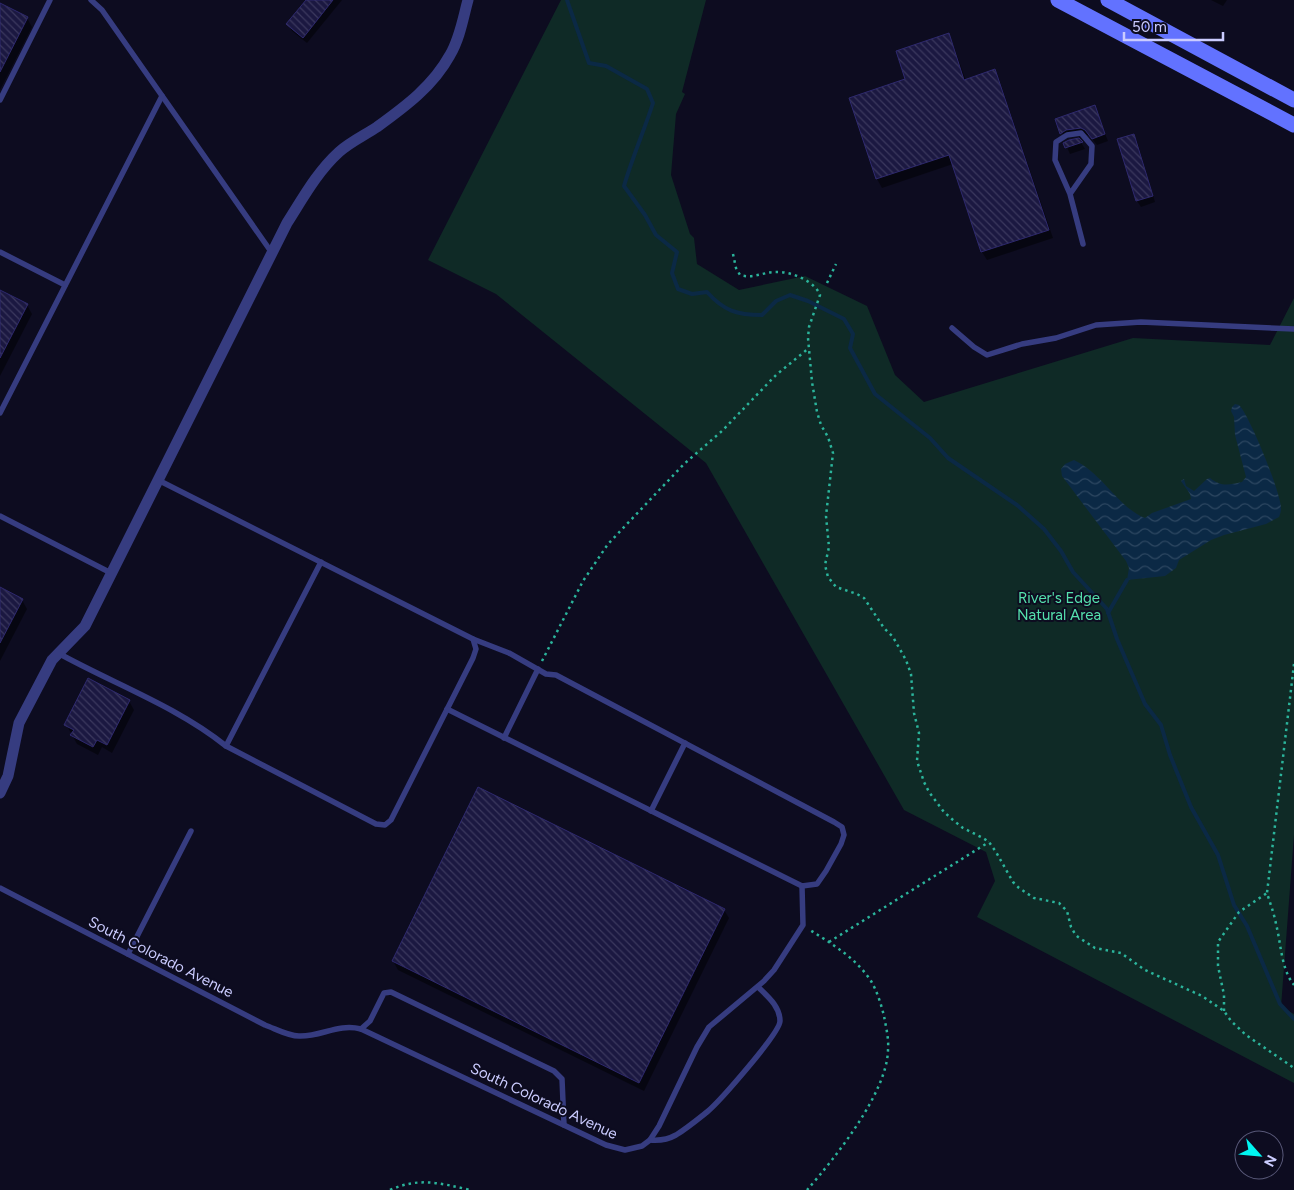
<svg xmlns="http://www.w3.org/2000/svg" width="1294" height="1190" viewBox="0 0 1294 1190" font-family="Figtree,sans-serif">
  <defs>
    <pattern id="water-waves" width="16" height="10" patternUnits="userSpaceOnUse" patternTransform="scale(1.25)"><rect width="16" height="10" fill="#0b2945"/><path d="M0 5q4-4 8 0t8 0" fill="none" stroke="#2d4761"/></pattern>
    <pattern id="building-back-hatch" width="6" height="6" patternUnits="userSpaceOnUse" patternTransform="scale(1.25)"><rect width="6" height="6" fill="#1b1841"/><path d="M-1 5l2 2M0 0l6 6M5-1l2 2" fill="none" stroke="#3b385e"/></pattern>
  </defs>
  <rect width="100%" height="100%" fill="#0d0c20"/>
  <!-- park -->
  <polygon fill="#0f2a26" points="561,0 706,0 682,92 685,94 676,114 671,175 690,234 694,238 697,264 739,290 805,276 867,306 895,375 924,402 1133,338 1270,345 1294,298 1294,835 1281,1007 1294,1014 1294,1083 977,917 995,881 986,852 904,810 706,463 496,294 428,260"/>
  <!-- water -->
  <path fill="url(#water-waves)" d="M 1235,404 L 1239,405 C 1249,414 1282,495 1281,509 C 1281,512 1280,514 1279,517 L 1266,524 L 1224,535 L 1211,540 L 1179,560 L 1176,568 L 1165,576 L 1127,580 L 1129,568 L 1126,561 L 1062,476 L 1061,469 L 1065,464 L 1074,460 C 1102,473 1120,509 1145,518 L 1152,513 L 1191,499 L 1190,494 L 1181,481 L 1184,479 L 1186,486 L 1194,491 L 1207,479 L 1210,478 C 1221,487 1229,485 1242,482 L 1246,477 L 1235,435 L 1234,417 L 1231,411 L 1232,407 Z"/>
  <!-- shadow -->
  <g fill="#0007">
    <polygon points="308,0 342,0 307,43 292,31 288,24"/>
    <polygon points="1211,0 1227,0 1223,6"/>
    <polygon points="0,4 27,18 32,27 0,90"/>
    <polygon points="948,35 953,44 966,81 994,71 999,79 1053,238 987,260 982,252 953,164 882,188 877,179 850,98 906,79"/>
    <polygon points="1094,107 1108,141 1097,145 1090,136 1085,134 1070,136 1065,139 1057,120"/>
    <polygon points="1133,135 1137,141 1155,202 1141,207 1137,201 1118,139"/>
    <polygon points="1079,139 1085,149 1070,154 1065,143"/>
    <polygon points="0,292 27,305 32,314 0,376"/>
    <polygon points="0,589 22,600 27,609 0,661"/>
    <polygon points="89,680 129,701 134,710 112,753 102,747 98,755 77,744 66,724"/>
    <polygon points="724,910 729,918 644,1091 398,970 393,961"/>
  </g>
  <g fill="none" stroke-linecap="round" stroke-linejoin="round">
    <!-- stream -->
    <g stroke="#0b2945" stroke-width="4">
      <path d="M 567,0 L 589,63 L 606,66 L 647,89 L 653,103 C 644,131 632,158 624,186 L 645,215 L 656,235 L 677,252 L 672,273 L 678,289 L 692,294 L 707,292 C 724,311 737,315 762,315 L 776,301 L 790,295 L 808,301 L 844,319 L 853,334 L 850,348 L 875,394 L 930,438 L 948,458 L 1017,505 L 1044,529 L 1061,551 L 1073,572 L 1107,609 L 1117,639 L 1145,704 L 1161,725 L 1170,755 L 1191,807 L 1218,855 L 1234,905 L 1247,926 L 1280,1004 L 1294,1019"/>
      <polyline points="1108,613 1127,580"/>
    </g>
  </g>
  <!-- building -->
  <g fill="url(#building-back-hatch)" stroke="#2e296e">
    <polygon points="306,0 333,0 303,38 286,24"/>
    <polygon points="0,3 28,17 0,72"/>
    <polygon points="949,33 964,80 995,69 1049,230 981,252 949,155 876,179 849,98 905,79 896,51"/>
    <polygon points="1095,105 1105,134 1092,139 1085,130 1081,128 1066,130 1060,134 1055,119"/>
    <polygon points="1134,134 1153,196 1136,201 1117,139"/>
    <polygon points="1079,138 1083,142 1065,148 1063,143 1069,140"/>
    <polygon points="0,290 28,304 0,358"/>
    <polygon points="0,587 23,599 0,643"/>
    <polygon points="88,678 130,700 107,745 97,740 93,747 70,735 74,730 64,725"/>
    <polygon points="478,787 725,909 639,1083 392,961"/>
  </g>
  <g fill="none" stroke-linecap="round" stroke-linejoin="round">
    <!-- path -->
    <g stroke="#2bb49b" stroke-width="2.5" stroke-dasharray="2.5 4" stroke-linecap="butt">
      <path d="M 733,254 L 736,268 L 740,275 C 753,279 763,272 776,272 C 790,271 815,281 820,295 L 809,327 L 808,338 L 812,382 L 817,412 L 821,425 L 828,437 L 833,453 L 826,516 L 829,547 L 825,565 L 828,577 L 836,587 L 857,594 L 864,598 L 884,628 L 893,637 L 906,660 L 911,674 L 914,713 L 919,733 L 917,761 L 924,782 L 929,792 L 944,812 L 953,820 L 963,828 L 983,838 L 989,842 L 996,852 L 1013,882 L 1019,888 L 1034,898 L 1059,903 L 1067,911 L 1071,927 L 1075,934 L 1078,937 L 1095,948 L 1121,953 L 1145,970 L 1202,996 L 1224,1011 L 1231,1021 L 1246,1035 L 1294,1068"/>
      <polyline points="827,283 836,264"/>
      <polyline points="542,661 583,581 608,544 684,464 722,431 776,375 809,348"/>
      <path d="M 1294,664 L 1267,893 C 1270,903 1274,913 1276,924 C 1281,943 1281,969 1294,985"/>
      <polyline points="829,942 989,842"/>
      <polyline points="1224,1011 1224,995 1218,966 1218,942 1239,912 1267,893"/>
      <path d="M 390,1190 C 419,1177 440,1183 470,1190"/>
      <path d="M 807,1190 C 835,1158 887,1093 888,1050 C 889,1039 886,1027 884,1016 C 881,1004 877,991 871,981 C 856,958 832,944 810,930"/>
    </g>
    <!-- lane -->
    <g stroke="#363c80" stroke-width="5.5">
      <polyline points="91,0 102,10 272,253"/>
      <polyline points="0,100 50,0"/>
      <polyline points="1070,194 1055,160 1056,142 1067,135 1081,133 1092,146 1091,164 1070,194 1083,244"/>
      <polyline points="0,252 65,285"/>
      <polyline points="952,328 974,347 987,355 1022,344 1056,338 1096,325 1141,322 1294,329"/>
      <polyline points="0,413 162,96"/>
      <polyline points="0,516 111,573"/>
      <path d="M 58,653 C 114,684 176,706 226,746 L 376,824 L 385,825 L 391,820 L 473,658 L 476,649 L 473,639 L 158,480"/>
      <polyline points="447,709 802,886 817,884 826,871 841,844 844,835 842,827 834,822 556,675 546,674 509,653 473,639"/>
      <polyline points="504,738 538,669"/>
      <polyline points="226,746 321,562"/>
      <polyline points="651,811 685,743"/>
      <path d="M 0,888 L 265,1025 C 276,1029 288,1036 299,1036 C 321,1037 338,1023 361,1029 L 606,1145 L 625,1150 L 642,1146 L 650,1140 L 659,1126 L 697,1047 L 709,1027 L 764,981 L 774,970 L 794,939 L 803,925 L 802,886"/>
      <polyline points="128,954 191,831"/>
      <polyline points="361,1029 370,1021 384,993 391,992 554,1071 562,1079 564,1125"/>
      <path d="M 650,1140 C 660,1141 667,1140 676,1135 C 686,1129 697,1120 707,1112 C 719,1102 780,1033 780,1021 C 780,1006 767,996 758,987"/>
    </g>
    <!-- street -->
    <path stroke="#363c80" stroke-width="11" d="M 0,793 L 8,776 L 19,723 L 52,660 L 85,626 L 287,223 C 303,198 317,172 339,152 C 350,142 365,135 377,127 C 406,106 433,86 450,55 C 460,38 463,18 468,0"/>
    <!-- secondary -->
    <g stroke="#6272ff" stroke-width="15">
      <polyline points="1058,0 1294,125"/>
      <polyline points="1108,0 1294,100"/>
    </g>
  </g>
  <g text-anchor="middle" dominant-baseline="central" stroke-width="4" stroke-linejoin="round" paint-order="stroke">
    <!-- park labels -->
    <g font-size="15" fill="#55e1ad" stroke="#0d0c20">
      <text x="1059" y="598">River's Edge<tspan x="1059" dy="17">Natural Area</tspan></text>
    </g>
    <!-- street labels -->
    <g font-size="15" fill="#cbccff" stroke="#0d0c20">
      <text transform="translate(161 957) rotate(27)">South Colorado Avenue</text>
      <text transform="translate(544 1101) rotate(25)">South Colorado Avenue</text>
    </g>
  </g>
  <!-- north arrow -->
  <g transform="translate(1259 1155) rotate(117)"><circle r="24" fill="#0d0c20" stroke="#595979"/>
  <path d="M0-4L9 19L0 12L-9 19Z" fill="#00f6f1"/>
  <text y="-8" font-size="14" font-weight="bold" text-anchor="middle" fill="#cbccff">N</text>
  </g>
  <!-- scale -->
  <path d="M1124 32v8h99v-8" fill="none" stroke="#cbccff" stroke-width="2.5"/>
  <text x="1132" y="32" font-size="15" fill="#cbccff" stroke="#0d0c20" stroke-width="4" paint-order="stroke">50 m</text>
</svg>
